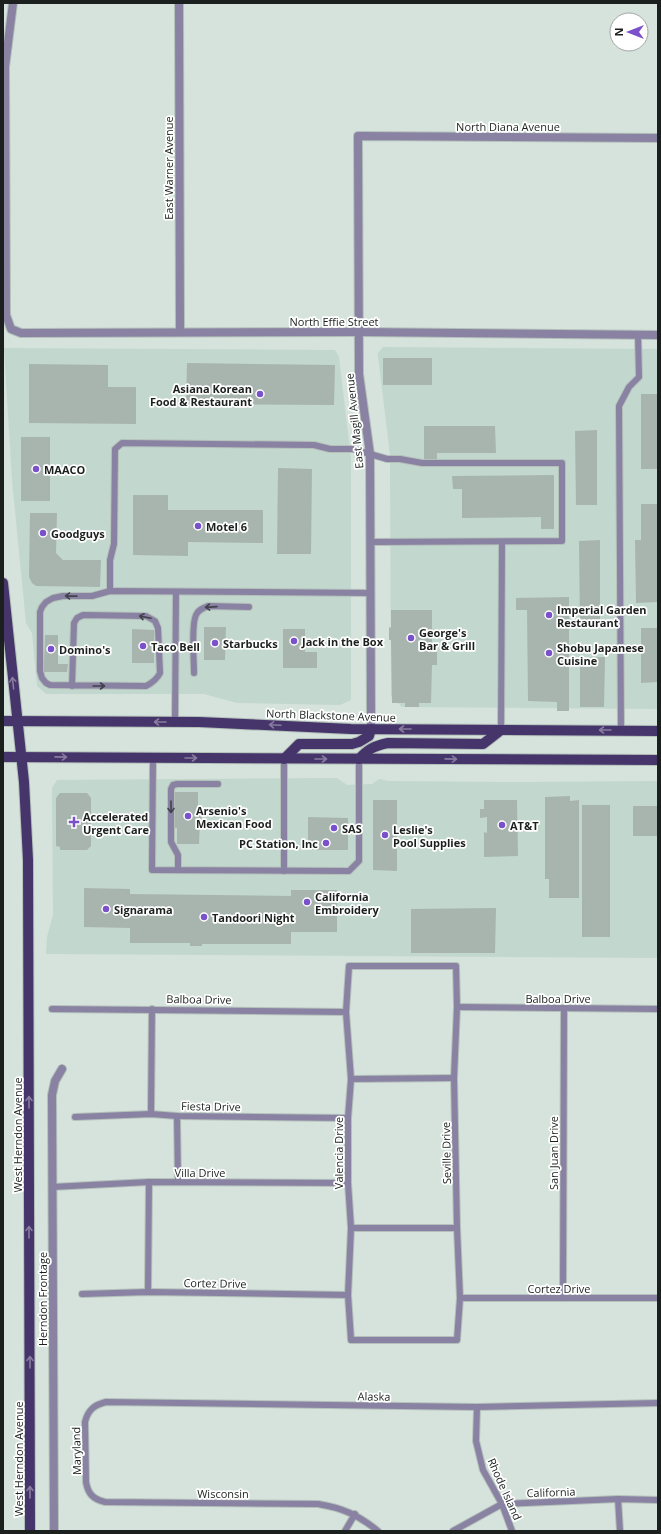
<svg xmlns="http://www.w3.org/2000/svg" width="661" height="1534" viewBox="0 0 661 1534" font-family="'Open Sans',sans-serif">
  <rect width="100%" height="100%" fill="#d5e3dc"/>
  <!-- built -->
  <g fill="#c2d7cd">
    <polygon points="383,347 658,349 658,709 402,707 391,696 390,455 378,356 378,353"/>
    <polygon points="4,348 335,350 339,357 351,458 351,700 340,705 237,703 204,694 46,694 37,686 32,633 26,623 12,480"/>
    <polygon points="337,778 347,785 372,784 379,779 388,781 520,782 658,781 658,958 46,954 47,937 53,915 52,788 57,780"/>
  </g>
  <!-- building -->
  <g fill="#a8b5af">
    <rect x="383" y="358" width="49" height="27"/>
    <polygon points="187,363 335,365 334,405 186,404"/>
    <polygon points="29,364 108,365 108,387 136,387 136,424 29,423"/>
    <rect x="641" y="394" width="17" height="75"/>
    <polygon points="424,426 495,426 496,453 437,453 437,459 424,459"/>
    <polygon points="597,430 597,505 576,505 575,431"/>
    <rect x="21" y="437" width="29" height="64"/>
    <polygon points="278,468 312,469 311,554 277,554"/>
    <polygon points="554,475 554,529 541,529 541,517 462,518 462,489 453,489 452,476"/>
    <polygon points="133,495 168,495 168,510 263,510 263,543 188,542 188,556 133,555"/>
    <polygon points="641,504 658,504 658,602 636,603 635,540 641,540"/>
    <polygon points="30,513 57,513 56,553 63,560 101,560 100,587 36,586 32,583 29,577"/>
    <polygon points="600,540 600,627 580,627 579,541"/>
    <polygon points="569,597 569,711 557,711 557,702 528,701 527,610 516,610 516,598"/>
    <polygon points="391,610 432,610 432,652 437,652 437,665 432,665 431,703 419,703 419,707 405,707 405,703 392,703 391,640 389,640 389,627 391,628"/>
    <polygon points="204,627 226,627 225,660 204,660"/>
    <polygon points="641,628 658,628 658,682 641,683"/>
    <polygon points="132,629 154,630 154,663 132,663"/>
    <polygon points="283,629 305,629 305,652 317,652 317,668 283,668"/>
    <polygon points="45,635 58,635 58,664 68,664 67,672 36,672 36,663 44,663"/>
    <polygon points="605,657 604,707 580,707 580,658"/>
    <polygon points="175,792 198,792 198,811 201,811 202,821 200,821 199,844 177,844 177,828 174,828"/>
    <polygon points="60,793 87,793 91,798 91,846 87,850 60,850 60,847 56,846 56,798"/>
    <polygon points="570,796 570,801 579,800 579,898 549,898 549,879 545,879 545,797"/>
    <polygon points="373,800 397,800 397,871 373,870"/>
    <polygon points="484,800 517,800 518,856 484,857 484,832 487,833 487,817 480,818 480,809 484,809"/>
    <rect x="582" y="805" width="28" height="132"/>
    <rect x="633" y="806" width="25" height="30"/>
    <polygon points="308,817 348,818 348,850 308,850"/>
    <polygon points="84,888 130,889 130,894 291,896 291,890 337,890 337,932 291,932 291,944 202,944 202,946 190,946 190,943 130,943 130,928 84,927"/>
    <polygon points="496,908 495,953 411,953 411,909"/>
  </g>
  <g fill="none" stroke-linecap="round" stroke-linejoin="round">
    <defs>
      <g id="service">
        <polyline points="110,591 110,560 114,544 115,449 122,443 314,445 330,449 353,449 387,459 400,459 422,463 562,463 562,541 371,542"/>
        <path d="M 194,673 C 194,660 191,625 196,615 C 198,610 203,608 208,606 L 249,607"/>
        <path d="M 72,686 L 74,623 L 77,618 L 83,615 L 146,616 L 155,621 L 158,628 L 160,673 C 157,679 152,683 146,686 L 50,685 L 46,683 L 42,678 L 40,671 L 40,612 L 42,607 L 46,602 L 53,598 L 63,596 L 92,596 L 110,591 L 371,593"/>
        <polyline points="175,722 176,592"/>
        <polyline points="501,730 502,542"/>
        <polyline points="621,731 619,406 629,387 639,377 638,335"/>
        <polyline points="153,758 152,870 349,871 359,861 359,759"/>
        <polyline points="284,759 284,871"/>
        <polyline points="178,870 178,855 171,842 171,789 173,785 177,784 218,784"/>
        <polygon points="349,966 456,966 457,1007 454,1078 457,1228 460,1298 457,1340 351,1340 348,1295 351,1228 348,1183 348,1118 351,1079 346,1012"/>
        <polyline points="457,1007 658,1009"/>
        <polyline points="52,1009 346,1012"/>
        <polyline points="351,1079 454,1078"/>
        <polyline points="151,1114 152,1009"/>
        <polyline points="177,1116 178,1182"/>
        <polyline points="75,1117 151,1114 177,1116 348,1118"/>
        <polyline points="52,1187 149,1182 348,1183"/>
        <polyline points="351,1228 457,1228"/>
        <polyline points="148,1292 149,1182"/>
        <polyline points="82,1294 148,1292 348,1295"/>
        <polyline points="460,1298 658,1298"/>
        <polyline points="563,1298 564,1009"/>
        <polyline points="477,1407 476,1441 483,1470 502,1504 512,1531"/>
        <polyline points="618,1499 620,1531"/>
        <polyline points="345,1531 355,1514"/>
        <path d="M 378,1531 C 358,1515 343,1508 318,1504 L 105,1502 C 93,1499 88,1494 86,1482 L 85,1422 C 88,1410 94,1405 106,1402 L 477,1407 L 658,1403"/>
        <polyline points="453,1531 502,1504 618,1499 658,1500"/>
      </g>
      <g id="minor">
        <polyline points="13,3 5,67 6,315 11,329 21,333 358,332 658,335"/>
        <polyline points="179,3 180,332"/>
        <polyline points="371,729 370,454 359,374 358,136 658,138"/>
        <polyline points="54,1531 52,1095 55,1081 62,1069"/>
      </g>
      <g id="primary">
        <polyline points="3,583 24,782 28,860 30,1531"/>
        <polyline points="3,721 199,722 351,729 658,731"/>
        <polyline points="3,757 658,760"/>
        <polyline points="284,759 299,744 352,744 359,742 369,736 371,729"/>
        <path d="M 359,759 C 368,749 374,746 388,743 L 483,744 L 501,730"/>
      </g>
    </defs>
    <!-- service casing -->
    <use href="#service" stroke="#b4c0ba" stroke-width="8"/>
    <!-- minor casing -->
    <use href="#minor" stroke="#b4c0ba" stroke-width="10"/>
    <!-- primary casing -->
    <use href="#primary" stroke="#b4c0ba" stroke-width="12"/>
    <!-- service -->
    <use href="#service" stroke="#8982a2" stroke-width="6"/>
    <!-- minor -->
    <use href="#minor" stroke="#8982a2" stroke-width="8"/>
    <!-- primary -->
    <use href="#primary" stroke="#46356b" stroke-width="10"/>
  </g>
  <!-- one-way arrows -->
  <defs><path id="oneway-shaft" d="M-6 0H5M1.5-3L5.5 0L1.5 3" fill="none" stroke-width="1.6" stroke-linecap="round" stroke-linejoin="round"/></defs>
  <g stroke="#42424c">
    <use href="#oneway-shaft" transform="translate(71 596) rotate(-179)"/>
    <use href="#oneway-shaft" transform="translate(211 607) rotate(176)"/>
    <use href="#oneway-shaft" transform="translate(145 617) rotate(-168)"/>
    <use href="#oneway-shaft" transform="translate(99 686)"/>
    <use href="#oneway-shaft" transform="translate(171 807) rotate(90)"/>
  </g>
  <g stroke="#877c9f">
    <use href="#oneway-shaft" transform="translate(13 683) rotate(-96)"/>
    <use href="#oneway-shaft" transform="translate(160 722) rotate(-180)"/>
    <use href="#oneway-shaft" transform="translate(275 725) rotate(-177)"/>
    <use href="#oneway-shaft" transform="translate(405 729) rotate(-180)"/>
    <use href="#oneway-shaft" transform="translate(605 730) rotate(-180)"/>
    <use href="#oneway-shaft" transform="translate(61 757) rotate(1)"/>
    <use href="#oneway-shaft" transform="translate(191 758)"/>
    <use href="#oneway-shaft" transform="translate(321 759)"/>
    <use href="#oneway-shaft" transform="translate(451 759) rotate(1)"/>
    <use href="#oneway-shaft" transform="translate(29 1102) rotate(-90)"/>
    <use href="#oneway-shaft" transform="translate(29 1232) rotate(-90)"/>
    <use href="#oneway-shaft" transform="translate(30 1362) rotate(-90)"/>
    <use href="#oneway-shaft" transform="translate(30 1492) rotate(-90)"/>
  </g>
  <!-- markers -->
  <g fill="#7a51ca" stroke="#fff" stroke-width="1.5">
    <circle cx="260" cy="394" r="4"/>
    <circle cx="36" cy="469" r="4"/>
    <circle cx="198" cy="526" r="4"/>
    <circle cx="43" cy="533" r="4"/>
    <circle cx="549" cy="615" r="4"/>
    <circle cx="411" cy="638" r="4"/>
    <circle cx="294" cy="641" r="4"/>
    <circle cx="215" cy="643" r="4"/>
    <circle cx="143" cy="646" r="4"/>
    <circle cx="51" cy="649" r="4"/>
    <circle cx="549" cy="653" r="4"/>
    <circle cx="188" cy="816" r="4"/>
    <path d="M72 816h4v4h4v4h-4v4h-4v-4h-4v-4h4z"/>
    <circle cx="502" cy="825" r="4"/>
    <circle cx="334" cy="828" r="4"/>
    <circle cx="385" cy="835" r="4"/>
    <circle cx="326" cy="843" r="4"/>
    <circle cx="307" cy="902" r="4"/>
    <circle cx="106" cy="909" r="4"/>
    <circle cx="204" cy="917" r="4"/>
  </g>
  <g text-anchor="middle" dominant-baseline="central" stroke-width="3.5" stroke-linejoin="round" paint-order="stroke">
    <!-- street labels -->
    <g font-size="11" fill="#1b201e" stroke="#fff">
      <text x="508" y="126">North Diana Avenue</text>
      <text transform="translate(168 168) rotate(-90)">East Warner Avenue</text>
      <text x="334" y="321">North Effie Street</text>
      <text transform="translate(354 421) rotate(-96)">East Magill Avenue</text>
      <text transform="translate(331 715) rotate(2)">North Blackstone Avenue</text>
      <text x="558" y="998">Balboa Drive</text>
      <text transform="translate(199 999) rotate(1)">Balboa Drive</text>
      <text transform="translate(211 1106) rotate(1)">Fiesta Drive</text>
      <text transform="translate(17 1135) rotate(-90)">West Herndon Avenue</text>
      <text transform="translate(338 1153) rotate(-90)">Valencia Drive</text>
      <text transform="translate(446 1153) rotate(-91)">Seville Drive</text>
      <text transform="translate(553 1153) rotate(-90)">San Juan Drive</text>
      <text x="200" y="1172">Villa Drive</text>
      <text transform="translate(215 1283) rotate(1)">Cortez Drive</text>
      <text x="559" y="1288">Cortez Drive</text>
      <text transform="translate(42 1299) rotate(-90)">Herndon Frontage</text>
      <text transform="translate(374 1396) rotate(1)">Alaska</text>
      <text transform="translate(76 1451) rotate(-91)">Maryland</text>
      <text transform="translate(18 1459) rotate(-90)">West Herndon Avenue</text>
      <text transform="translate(505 1489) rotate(66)">Rhode Island</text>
      <text transform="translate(551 1492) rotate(-2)">California</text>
      <text x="223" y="1493">Wisconsin</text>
    </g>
    <!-- poi labels -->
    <g font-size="11" font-weight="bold" fill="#1b201e" stroke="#fff" text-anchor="start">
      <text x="252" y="388" text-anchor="end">Asiana Korean<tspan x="252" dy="13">Food &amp; Restaurant</tspan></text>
      <text x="44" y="469">MAACO</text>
      <text x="206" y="526">Motel 6</text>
      <text x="51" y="533">Goodguys</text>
      <text x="557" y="609">Imperial Garden<tspan x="557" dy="13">Restaurant</tspan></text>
      <text x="419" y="632">George's<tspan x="419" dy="13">Bar &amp; Grill</tspan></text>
      <text x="302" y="641">Jack in the Box</text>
      <text x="223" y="643">Starbucks</text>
      <text x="151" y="646">Taco Bell</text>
      <text x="557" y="647">Shobu Japanese<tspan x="557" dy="13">Cuisine</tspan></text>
      <text x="59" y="649">Domino's</text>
      <text x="196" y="810">Arsenio's<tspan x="196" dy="13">Mexican Food</tspan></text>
      <text x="83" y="816">Accelerated<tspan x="83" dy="13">Urgent Care</tspan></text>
      <text x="510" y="825">AT&amp;T</text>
      <text x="342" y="828">SAS</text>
      <text x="393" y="829">Leslie's<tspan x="393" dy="13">Pool Supplies</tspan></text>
      <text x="318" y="843" text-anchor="end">PC Station, Inc</text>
      <text x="315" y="896">California<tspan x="315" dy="13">Embroidery</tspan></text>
      <text x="114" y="909">Signarama</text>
      <text x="212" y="917">Tandoori Night</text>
    </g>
  </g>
  <!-- border -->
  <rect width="661" height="1534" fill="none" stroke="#1b201e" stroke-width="8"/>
  <!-- north arrow -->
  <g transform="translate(629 32) rotate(270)"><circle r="19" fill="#ffffff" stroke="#a4a6a5"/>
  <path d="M0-3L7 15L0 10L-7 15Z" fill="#7a51ca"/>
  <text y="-6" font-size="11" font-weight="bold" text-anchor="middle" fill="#1b201e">N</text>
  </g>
</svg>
